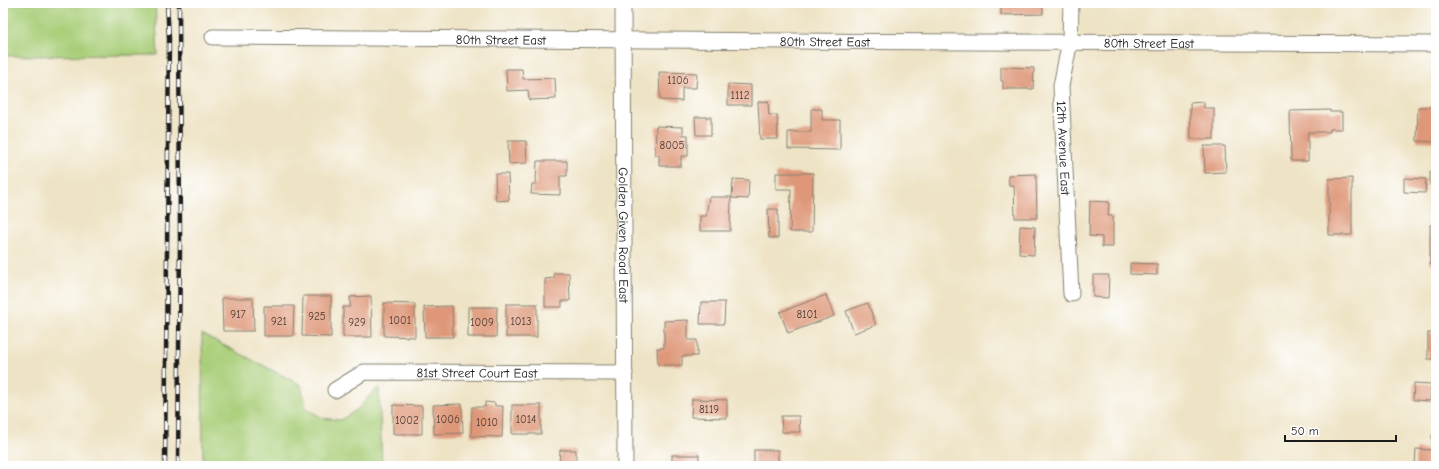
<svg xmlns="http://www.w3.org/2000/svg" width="1439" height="469" viewBox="0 0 1439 469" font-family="'Comic Neue',sans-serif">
  <rect width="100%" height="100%" fill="#fff"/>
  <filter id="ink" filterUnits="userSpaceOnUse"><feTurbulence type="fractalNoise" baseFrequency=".025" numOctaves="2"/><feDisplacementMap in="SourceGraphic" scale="8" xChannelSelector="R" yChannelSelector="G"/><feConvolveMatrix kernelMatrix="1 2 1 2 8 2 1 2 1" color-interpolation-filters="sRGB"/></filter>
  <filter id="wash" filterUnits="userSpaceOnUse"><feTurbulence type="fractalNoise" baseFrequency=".012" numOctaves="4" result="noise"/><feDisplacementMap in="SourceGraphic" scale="16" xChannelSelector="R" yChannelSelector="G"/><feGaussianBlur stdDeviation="0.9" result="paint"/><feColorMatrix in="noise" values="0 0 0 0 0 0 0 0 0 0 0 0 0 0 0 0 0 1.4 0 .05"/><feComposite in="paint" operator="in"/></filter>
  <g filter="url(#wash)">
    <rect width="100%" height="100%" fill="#eee3c5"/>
    <!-- green -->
    <g fill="#a9ce78" stroke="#62754a">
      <polygon points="3,3 155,3 158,55 3,56"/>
      <polygon points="202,334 301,385 306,408 322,418 341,420 358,409 371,394 379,388 382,466 203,466"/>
    </g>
    <g id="blocks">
      <!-- building -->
      <g fill="#de9778">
        <polygon points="1001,3 1043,3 1043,14 1001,15"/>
        <polygon points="1001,67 1034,68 1033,89 1003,89 1003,81 1001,81"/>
        <polygon points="506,69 522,69 523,79 555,78 556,99 529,100 528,90 507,91"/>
        <polygon points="659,72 697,73 696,88 682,88 682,101 660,100"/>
        <polygon points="728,84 751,85 751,105 728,105"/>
        <polygon points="768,101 769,115 777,115 778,139 760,139 758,102"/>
        <polygon points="1204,102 1204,108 1214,108 1214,139 1191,139 1190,103"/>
        <polygon points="1418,107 1436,107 1436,142 1417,141"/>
        <polygon points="811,109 822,109 822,120 840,120 840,150 788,149 788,132 811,132"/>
        <polygon points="1330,110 1330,112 1342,112 1342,129 1330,129 1330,132 1308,132 1308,161 1291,161 1290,111"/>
        <polygon points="695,117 711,117 711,135 696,135"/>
        <polygon points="656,126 683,127 683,135 688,135 688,156 681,156 681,166 659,166 659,155 655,155"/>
        <polygon points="508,141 526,141 527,163 509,164"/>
        <polygon points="1204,146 1225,146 1226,172 1205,173"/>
        <polygon points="537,161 567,161 567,176 560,176 560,195 531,194 532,184 536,184"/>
        <rect x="1430" y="172" width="6" height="13"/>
        <polygon points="776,173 813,173 812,232 790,232 791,189 776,189"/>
        <polygon points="495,174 508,174 509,200 496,201"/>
        <polygon points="1036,174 1037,218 1015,218 1014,185 1009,185 1008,175"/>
        <polygon points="1352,178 1352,235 1329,235 1329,179"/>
        <polygon points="1404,178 1426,179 1425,193 1404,192"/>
        <polygon points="733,179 749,180 748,199 732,198"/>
        <polygon points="709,197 731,197 730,231 700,231 700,216 706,216"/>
        <polygon points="1090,201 1109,202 1108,216 1113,216 1113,247 1102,247 1102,237 1089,236"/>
        <polygon points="768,209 778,209 778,238 769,238"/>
        <rect x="1430" y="225" width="6" height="39"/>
        <polygon points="1020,226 1035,227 1034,255 1019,254"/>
        <polygon points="1130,263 1157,264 1157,275 1130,274"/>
        <polygon points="554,273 569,273 570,301 562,301 562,307 545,307 545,279 554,278"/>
        <polygon points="1093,275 1109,275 1108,298 1093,297"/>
        <polygon points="826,295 834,316 788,333 780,312"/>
        <polygon points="303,296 331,296 331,337 302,336"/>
        <polygon points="371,296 372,337 343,337 343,307 350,307 350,297"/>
        <polygon points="222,298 253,298 254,331 223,331"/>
        <polygon points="701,302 725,302 724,324 700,324"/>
        <polygon points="384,303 415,304 415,337 384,336"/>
        <polygon points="868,303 876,325 854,333 846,311"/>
        <rect x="506" y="304" width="31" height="33"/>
        <polygon points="264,306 294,306 293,336 264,336"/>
        <polygon points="452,306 453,337 425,337 424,307"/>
        <polygon points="468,307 497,307 496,337 468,337"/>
        <polygon points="688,320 688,340 697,340 697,356 682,356 682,365 658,365 657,348 664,348 664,321"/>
        <rect x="1428" y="333" width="8" height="26"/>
        <polygon points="1414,383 1431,384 1430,401 1413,400"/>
        <polygon points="692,399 727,400 727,418 691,417"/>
        <polygon points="485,402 495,403 495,406 503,406 502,437 471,436 472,407 485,407"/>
        <polygon points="462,404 463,433 434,434 433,405"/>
        <polygon points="393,405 422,406 422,434 393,434"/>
        <rect x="512" y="405" width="29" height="29"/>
        <polygon points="781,416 799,416 800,432 782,432"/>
        <polygon points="1432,435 1436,435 1436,466 1415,466 1416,449 1432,450"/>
        <polygon points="560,450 576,450 576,466 559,466"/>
        <rect x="754" y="450" width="24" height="16"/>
        <rect x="672" y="455" width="27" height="11"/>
      </g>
    </g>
  </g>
  <g filter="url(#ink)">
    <use href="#blocks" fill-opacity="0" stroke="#858070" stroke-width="1"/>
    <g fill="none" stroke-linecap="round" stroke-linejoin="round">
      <defs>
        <g id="minor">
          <path id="s1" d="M 623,3 L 625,466"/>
          <path id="s2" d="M 1071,3 L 1070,41 L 1061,86 L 1071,294"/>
          <path id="s3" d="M 213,37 C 621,41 1028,42 1436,44"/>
          <path id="s4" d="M 335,390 L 364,372 L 625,373"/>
        </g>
      </defs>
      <!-- minor casing -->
      <use href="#minor" stroke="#858070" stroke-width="17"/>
      <!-- minor -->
      <use href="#minor" stroke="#fff" stroke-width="15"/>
      <defs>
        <g id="rail">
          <polyline points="165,466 169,39 167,3"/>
          <polyline points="178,466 180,241 179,3"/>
        </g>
      </defs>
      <!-- rail casing -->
      <use href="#rail" stroke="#1c1c1c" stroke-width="4.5"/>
      <!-- rail -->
      <use href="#rail" stroke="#fff" stroke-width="3" stroke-dasharray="9" stroke-linecap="butt"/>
    </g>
  </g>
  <g text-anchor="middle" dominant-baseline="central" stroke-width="4" stroke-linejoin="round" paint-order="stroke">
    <!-- number labels -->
    <g font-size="11" fill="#4c3b33">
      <text x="678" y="80">1106</text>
      <text x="740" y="95">1112</text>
      <text x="672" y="145">8005</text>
      <text x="238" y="314">917</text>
      <text x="807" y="314">8101</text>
      <text x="317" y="316">925</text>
      <text x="400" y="320">1001</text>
      <text x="279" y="321">921</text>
      <text x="521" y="321">1013</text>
      <text x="357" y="322">929</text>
      <text x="482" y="322">1009</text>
      <text x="709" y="409">8119</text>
      <text x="448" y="419">1006</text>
      <text x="526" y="419">1014</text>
      <text x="407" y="420">1002</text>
      <text x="487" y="422">1010</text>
    </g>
    <!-- street labels -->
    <g font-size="13" fill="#1c1c1c" stroke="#fff">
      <text stroke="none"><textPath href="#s3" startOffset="288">80th Street East</textPath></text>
      <text stroke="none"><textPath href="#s3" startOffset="612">80th Street East</textPath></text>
      <text stroke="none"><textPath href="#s3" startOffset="936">80th Street East</textPath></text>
      <text stroke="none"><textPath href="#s2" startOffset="146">12th Avenue East</textPath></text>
      <text stroke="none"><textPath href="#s1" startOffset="232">Golden Given Road East</textPath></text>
      <text stroke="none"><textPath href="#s4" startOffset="147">81st Street Court East</textPath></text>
    </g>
  </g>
  <!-- margin -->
  <rect width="1439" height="469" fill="none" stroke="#fff" stroke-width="16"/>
  <!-- scale -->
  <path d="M1285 435v6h111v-6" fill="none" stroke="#1c1c1c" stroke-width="2"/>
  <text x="1291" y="435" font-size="12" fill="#1c1c1c" stroke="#ffffff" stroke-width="3" paint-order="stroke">50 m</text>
</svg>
